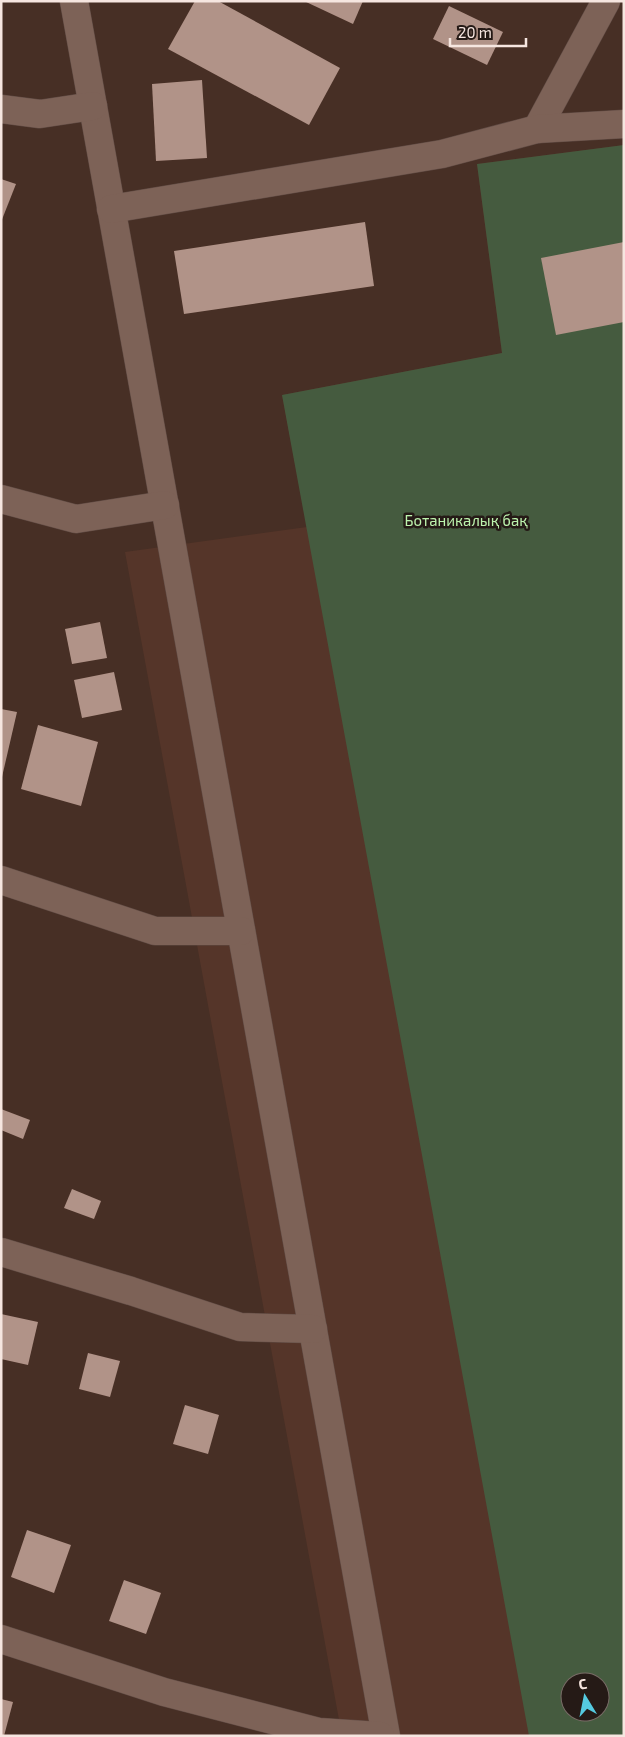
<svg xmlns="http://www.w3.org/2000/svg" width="625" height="1737" viewBox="0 0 625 1737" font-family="'Exo 2',sans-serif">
  <rect width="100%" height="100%" fill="#472f25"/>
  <!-- built -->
  <path fill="#553529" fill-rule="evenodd" d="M 624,145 L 624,1736 L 342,1736 L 125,552 L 307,527 L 282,395 L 502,353 L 477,164 ZM 570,1682 L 600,1682 L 600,1712 L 570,1712 Z"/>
  <!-- green -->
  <path fill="#455b3f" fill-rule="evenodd" d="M 624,145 L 624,1736 L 529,1736 L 282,395 L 502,353 L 477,164 ZM 570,1682 L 600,1682 L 600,1712 L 570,1712 Z"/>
  <!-- building -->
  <g fill="#b19388">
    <polygon points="195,1 218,1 340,68 309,125 168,49"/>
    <polygon points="304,1 363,1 353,24"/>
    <polygon points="449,6 503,32 487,65 433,39"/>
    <polygon points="202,80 207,158 156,161 152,84"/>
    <polygon points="1,179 16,184 1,222"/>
    <polygon points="365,222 374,286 184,314 174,251"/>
    <polygon points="624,242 624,322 556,335 541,258"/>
    <polygon points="100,622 107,658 72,664 65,629"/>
    <polygon points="114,672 122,710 82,718 74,680"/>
    <polygon points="1,709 17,712 2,777 1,777"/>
    <polygon points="38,725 98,742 81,806 21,789"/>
    <polygon points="1,1109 30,1120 23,1139 1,1130"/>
    <polygon points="72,1189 101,1201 94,1219 64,1208"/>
    <polygon points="1,1314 38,1322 28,1365 1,1359"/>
    <polygon points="88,1353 120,1361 110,1397 79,1389"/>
    <polygon points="185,1405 219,1415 208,1454 173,1444"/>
    <polygon points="27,1530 71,1545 54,1593 11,1577"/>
    <polygon points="124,1580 161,1593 146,1634 109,1621"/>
    <polygon points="1,1699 13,1702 4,1736 1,1736"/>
  </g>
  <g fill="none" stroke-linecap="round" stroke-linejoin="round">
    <defs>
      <g id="minor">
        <polyline points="74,1 386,1736"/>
        <polyline points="1,109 40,114 93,106"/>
        <polyline points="537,129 606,1"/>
        <polyline points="111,209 442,154 537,129 624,124"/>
        <polyline points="1,499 76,519 165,505"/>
        <polyline points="1,880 155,931 241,931"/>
        <polyline points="1,1252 131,1291 240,1327 313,1329"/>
        <polyline points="1,1639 164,1692 319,1732 380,1736"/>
      </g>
    </defs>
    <!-- minor casing -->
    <use href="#minor" stroke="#614c45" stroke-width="29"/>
    <!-- minor -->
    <use href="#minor" stroke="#7d6257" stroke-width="28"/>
  </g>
  <g text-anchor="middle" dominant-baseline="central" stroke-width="5" stroke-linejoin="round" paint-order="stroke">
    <!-- park labels -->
    <g font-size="15" fill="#bdf4ae" stroke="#251a16">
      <text x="466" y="520">Ботаникалық бақ</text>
    </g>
  </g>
  <!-- border -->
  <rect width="625" height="1737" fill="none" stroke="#f6e6e0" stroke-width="5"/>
  <!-- north arrow -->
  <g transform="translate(585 1697) rotate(350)"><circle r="24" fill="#251a16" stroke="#796c67"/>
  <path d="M0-4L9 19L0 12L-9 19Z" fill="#55cae0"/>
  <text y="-8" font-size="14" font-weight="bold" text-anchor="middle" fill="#f6e6e0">С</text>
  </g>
  <!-- scale -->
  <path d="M450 38v8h76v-8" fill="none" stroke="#f6e6e0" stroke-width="2.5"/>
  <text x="458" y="38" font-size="15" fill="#f6e6e0" stroke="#251a16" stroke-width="4" paint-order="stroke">20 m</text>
</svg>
